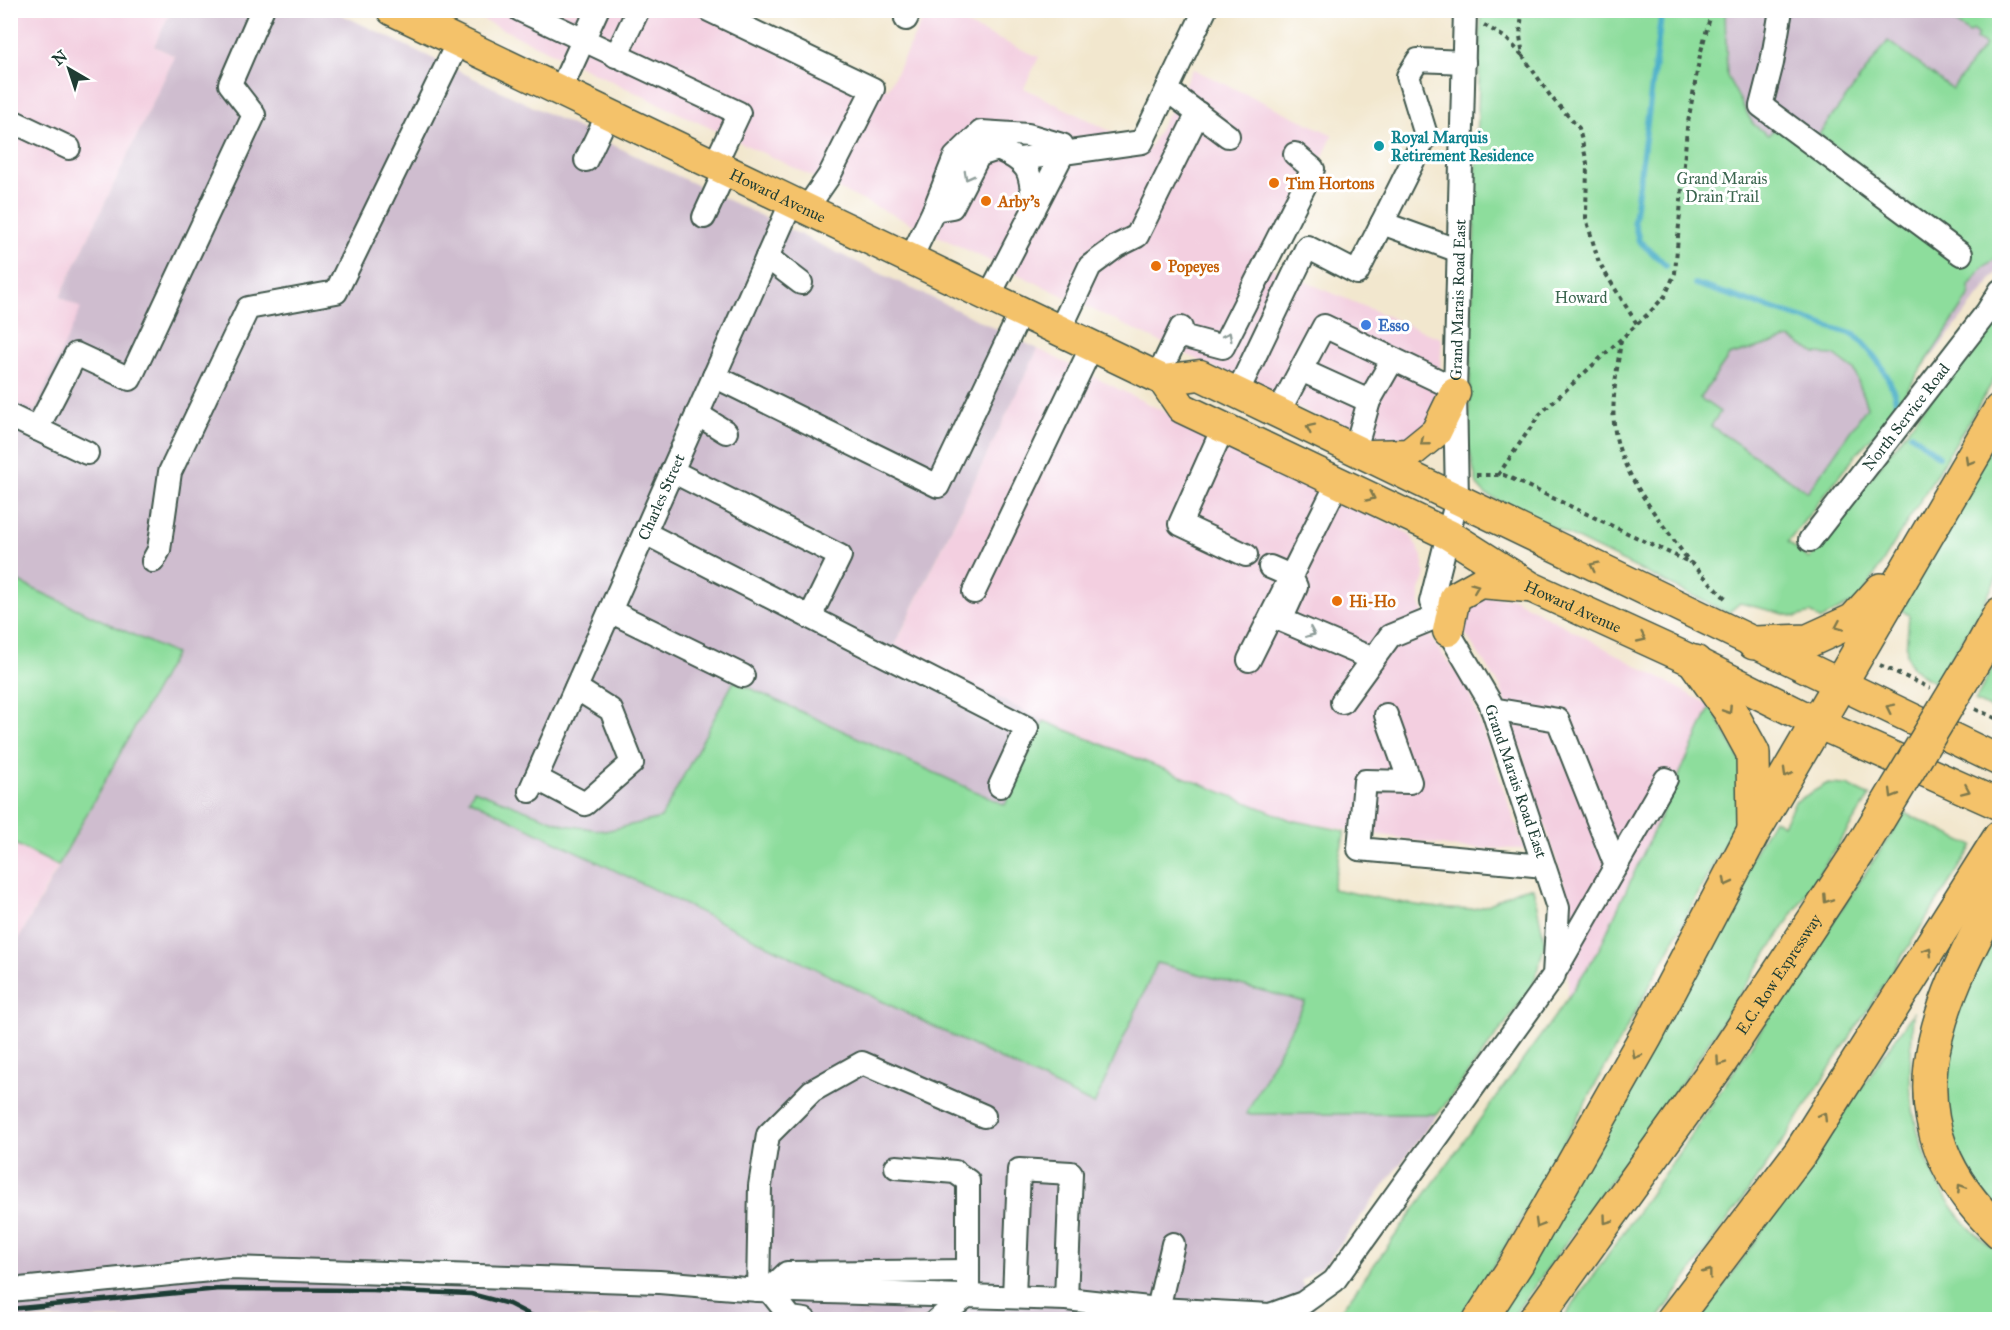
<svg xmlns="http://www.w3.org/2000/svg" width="2010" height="1330" viewBox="0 0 2010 1330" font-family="'IM FELL Great Primer',serif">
  <rect width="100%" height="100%" fill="#fff"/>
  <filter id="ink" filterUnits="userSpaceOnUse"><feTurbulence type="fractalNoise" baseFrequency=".0167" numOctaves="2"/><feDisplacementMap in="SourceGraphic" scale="12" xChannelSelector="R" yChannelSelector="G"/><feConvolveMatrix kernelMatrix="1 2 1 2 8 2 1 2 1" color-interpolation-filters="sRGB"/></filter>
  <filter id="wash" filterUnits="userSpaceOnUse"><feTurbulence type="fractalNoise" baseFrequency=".008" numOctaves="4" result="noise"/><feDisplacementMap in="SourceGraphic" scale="24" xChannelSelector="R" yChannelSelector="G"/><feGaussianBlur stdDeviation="1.35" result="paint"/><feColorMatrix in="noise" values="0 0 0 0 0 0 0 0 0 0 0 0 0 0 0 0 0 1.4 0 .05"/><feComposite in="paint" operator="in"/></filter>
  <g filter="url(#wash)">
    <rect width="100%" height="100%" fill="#f2e7ce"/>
    <!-- built -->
    <g fill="#f3cfe0">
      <polygon points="11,11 171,11 154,46 175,56 60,297 82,308 34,412 11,401"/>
      <polygon points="464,11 723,11 888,89 927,11 935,11 1039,57 1024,88 1148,150 1193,69 1333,135 1270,267 1442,339 1437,416 1412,444 1375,443 1350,432"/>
      <polygon points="1038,349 1410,534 1423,558 1425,577 1420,591 1420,604 1430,636 1448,662 1464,678 1525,849 1459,848 1291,820 1044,721 895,646"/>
      <polygon points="1485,597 1513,598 1711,706 1599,949 1568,998 1568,897 1500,686 1464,632 1466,611"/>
      <polygon points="11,842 58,866 11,953"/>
    </g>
    <!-- industrial -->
    <g fill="#cfbdcf">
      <polygon points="171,11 334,11 1038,349 895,645 1044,721 1005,805 734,681 661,818 605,831 565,825 470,799 1093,1105 1157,963 1306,1002 1247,1114 1438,1114 1326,1263 1301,1281 1319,1319 11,1319 11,953 175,655 11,578 11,401 35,411 81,308 60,297 175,56 154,46"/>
      <polygon points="1725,11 1999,11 1999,270 1788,542 1634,405 1820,175 1753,124 1727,76"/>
    </g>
    <!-- green -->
    <g fill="#8ddd9c" stroke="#568d68" stroke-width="1.5" fill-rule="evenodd">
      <path d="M 1481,11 L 1725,11 L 1727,76 L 1753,124 L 1768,135 L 1777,127 L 1970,252 L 1819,134 L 1888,41 L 1952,89 L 1985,45 L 1976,39 L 1978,35 L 1972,30 L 1969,33 L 1939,11 L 1999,11 L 1999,256 L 1982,268 L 1969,286 L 1970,295 L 1888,420 L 1857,453 L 1788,542 L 1809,559 L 1997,312 L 2000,314 L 1999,372 L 1860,599 L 1820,620 L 1811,613 L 1796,617 L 1740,603 L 1728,613 L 1485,494 L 1477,485 L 1468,444 ZM 1790,338 L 1816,354 L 1834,355 L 1854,370 L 1867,407 L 1808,492 L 1711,426 L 1720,412 L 1700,398 L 1729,356 Z"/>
      <path d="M 1999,432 L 1999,573 L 1978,615 L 1936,683 C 1897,665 1907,651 1909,615 L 1901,610 Z"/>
      <polygon points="10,578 175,654 58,866 11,842"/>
      <polygon points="1999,655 1999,713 1975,701"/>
      <path d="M 734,681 L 1005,805 L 1044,721 L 1291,820 L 1345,831 L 1332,889 C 1367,895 1446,915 1478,908 C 1498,904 1514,886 1533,888 L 1545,943 L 1533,986 L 1438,1114 L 1246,1114 L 1305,1002 L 1157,963 L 1094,1105 L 469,799 L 474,790 L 565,825 L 605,831 L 661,818 Z"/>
      <polygon points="1711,706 1744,768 1741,812 1647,991 1511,1238 1460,1319 1334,1320 1568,998 1599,949"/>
      <polygon points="1826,784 1847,785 1870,796 1685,1078 1511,1319 1491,1320 1773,819 1783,825 1795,802"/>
      <polygon points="1905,813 1973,846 1780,1146 1658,1319 1562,1320 1690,1137"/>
      <polygon points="1999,925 1999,1216 1953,1152 1941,1098 1955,1012"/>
      <path d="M 1913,1013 C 1912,1044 1907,1079 1913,1110 C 1923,1163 1951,1223 1999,1251 L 1999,1319 L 1700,1320 Z"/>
    </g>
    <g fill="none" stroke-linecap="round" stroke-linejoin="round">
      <!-- stream -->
      <g stroke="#47adc7" stroke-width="6">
        <polyline points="1662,10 1634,221 1639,241 1666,265"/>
        <path d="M 1695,284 L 1855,335 C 1875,355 1892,377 1897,405"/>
        <polyline points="1911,434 1939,456"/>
      </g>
    </g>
  </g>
  <g filter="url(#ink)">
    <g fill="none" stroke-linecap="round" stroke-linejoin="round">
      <defs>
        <g id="minor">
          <polyline points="520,10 739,113 715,164"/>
          <polyline points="709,10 873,89 829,176 807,208"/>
          <polyline points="1781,10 1772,63 1761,106 1961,254"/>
          <polyline points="906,19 910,10"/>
          <polyline points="616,56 638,10"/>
          <polyline points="1167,90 1228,136"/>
          <polyline points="560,91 597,10"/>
          <polyline points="10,120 69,148"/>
          <polyline points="1020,159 1142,142 1205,10"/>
          <polyline points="586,160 608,114"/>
          <path d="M 934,210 L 952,207 L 979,155 L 998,149 C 1034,165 1030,174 1034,210"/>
          <polyline points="704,217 726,169"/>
          <polyline points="1382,223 1459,251"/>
          <polyline points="767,257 801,283"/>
          <polyline points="911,258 934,210 955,157 981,132 1028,135 1062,145 1063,153 989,296"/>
          <polyline points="1060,330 1090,266 1117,246 1137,236 1198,113"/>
          <polyline points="1178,335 1223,347 1313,169 1295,154"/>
          <polyline points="1301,370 1369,401"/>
          <polyline points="714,376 938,486 1021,312"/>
          <polyline points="1157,378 1181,328"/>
          <polyline points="1237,393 1307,247 1357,273 1426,135 1408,76 1418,60 1464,62"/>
          <polyline points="1278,413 1324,326 1456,389"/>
          <polyline points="697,414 726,432"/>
          <polyline points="10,416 87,453"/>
          <polyline points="1223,428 1180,524 1246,555"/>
          <polyline points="37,429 76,354 130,379 254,115 230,84 262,10"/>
          <polyline points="1355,450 1369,401 1393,359"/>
          <polyline points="672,471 840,556 810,617"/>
          <polyline points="645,533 1027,728 1000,786"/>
          <path id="s1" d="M 1810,540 L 1987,312 L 2000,291"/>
          <polyline points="153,561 159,550 170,472 248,308 336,292 458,42"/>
          <polyline points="1270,567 1291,576 1296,587 1281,620 1373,659"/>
          <polyline points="974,592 1092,346"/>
          <polyline points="610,611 743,676"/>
          <polyline points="1249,660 1338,482"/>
          <polyline points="1342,702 1390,636 1439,616"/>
          <polyline points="1492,709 1558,720 1616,866"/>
          <polyline points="1386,715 1410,782 1365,781 1359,849 1544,866"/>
          <polyline points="536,778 585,804 632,763 611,710 576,688"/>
          <path id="s2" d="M 530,791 L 792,201"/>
          <polyline points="1557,968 1666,779"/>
          <polyline points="896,1167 955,1172 968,1181 968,1295 937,1320"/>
          <path id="s3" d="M 10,1290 L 230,1268 L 659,1282 L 758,1290 L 1066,1299 L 1158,1309 L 1270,1315 L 1303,1303 L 1334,1281 L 1554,975 L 1558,908 L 1490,702 L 1431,602 L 1457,499 L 1455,393 L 1465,10"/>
          <polyline points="758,1290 760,1186 768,1135 812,1091 862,1063 984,1116"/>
          <polyline points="1014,1297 1019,1170 1071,1173 1066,1299"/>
          <polyline points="1158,1309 1173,1244"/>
          <polyline points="805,1320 791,1318 769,1290 787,1273 968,1271"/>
        </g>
        <g id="major">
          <path id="s4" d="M 392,10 L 1163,380 L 1182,408 L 1449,535 L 1531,587 L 1695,662 L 1817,723 L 2000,805"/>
          <polyline points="1163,380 1200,375 2000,761"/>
          <polyline points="1370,455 1409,454 1436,432 1455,393"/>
          <polyline points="1448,631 1455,597 1480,583 1528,587"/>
        </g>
        <g id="highway">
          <polyline points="1754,643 1808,641 1854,620 1881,590"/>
          <polyline points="1978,654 2000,614"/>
          <polyline points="1695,662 1730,711 1753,753 1754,829"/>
          <path d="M 2000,891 C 1933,1011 1883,1123 2000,1232"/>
          <polyline points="1480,1320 1517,1263 1646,1036 1754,831 2000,410"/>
          <path id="s5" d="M 1535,1320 L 1721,1061 L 1860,850"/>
          <polyline points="1673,1320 1800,1153 2000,837"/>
        </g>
      </defs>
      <!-- minor casing -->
      <use href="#minor" stroke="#3f564b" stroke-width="26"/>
      <!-- major casing -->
      <use href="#major" stroke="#3f564b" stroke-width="33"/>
      <!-- highway casing -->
      <use href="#highway" stroke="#3f564b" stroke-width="36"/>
      <!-- path -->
      <g stroke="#3f564b" stroke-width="4" stroke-dasharray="4.5 4.5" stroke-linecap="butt">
        <polyline points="1522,10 1520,36 1523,56 1551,97 1579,128 1587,163 1586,218 1599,263 1637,324"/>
        <polyline points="1484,25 1506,38 1522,55"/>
        <path d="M 1621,340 C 1617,373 1608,412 1618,445 C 1631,488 1665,526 1690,563"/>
        <polyline points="1476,475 1504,475 1691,563 1728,601"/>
        <polyline points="1498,475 1540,414 1648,314 1665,296 1675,273 1687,128 1700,55 1712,10"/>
        <polyline points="1880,665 1930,688"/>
        <polyline points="1975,709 2000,720"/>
      </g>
      <!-- minor -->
      <use href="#minor" stroke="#fff" stroke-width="22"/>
      <!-- major -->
      <use href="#major" stroke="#f4c26a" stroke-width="30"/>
      <!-- highway -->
      <use href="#highway" stroke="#f4c26a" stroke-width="33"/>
      <!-- rail -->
      <polyline stroke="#1f3d34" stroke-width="4.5" points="10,1309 219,1289 373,1290 471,1294 509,1304 540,1320"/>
      <defs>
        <polyline id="highway-bridge" points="1860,850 1978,654"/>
      </defs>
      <!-- highway-bridge casing -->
      <use href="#highway-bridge" stroke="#3f564b" stroke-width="36" stroke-linecap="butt"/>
      <!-- highway-bridge -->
      <use href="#highway-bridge" stroke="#f4c26a" stroke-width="33"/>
    </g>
    <!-- one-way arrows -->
    <defs><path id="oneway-chevron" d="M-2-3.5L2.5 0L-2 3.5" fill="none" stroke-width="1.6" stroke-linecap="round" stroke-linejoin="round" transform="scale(1.5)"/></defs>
    <g stroke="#8f9e9a">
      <use href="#oneway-chevron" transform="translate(968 176) rotate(118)"/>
      <use href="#oneway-chevron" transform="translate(1228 336) rotate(-63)"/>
      <use href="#oneway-chevron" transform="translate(1311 633) rotate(23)"/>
    </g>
    <g stroke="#7f794c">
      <use href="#oneway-chevron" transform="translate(1310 428) rotate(-154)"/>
      <use href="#oneway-chevron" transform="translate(1424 442) rotate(141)"/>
      <use href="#oneway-chevron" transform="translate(1969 461) rotate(121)"/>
      <use href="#oneway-chevron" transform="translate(1371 497) rotate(25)"/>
      <use href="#oneway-chevron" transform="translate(1594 566) rotate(-154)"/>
      <use href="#oneway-chevron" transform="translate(1475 587) rotate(-22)"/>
      <use href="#oneway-chevron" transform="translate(1839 626) rotate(156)"/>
      <use href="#oneway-chevron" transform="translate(1642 638) rotate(25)"/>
      <use href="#oneway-chevron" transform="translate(1890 708) rotate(-154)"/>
      <use href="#oneway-chevron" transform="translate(1728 710) rotate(57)"/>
      <use href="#oneway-chevron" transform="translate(1787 773) rotate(120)"/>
      <use href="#oneway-chevron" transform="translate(1966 790) rotate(24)"/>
      <use href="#oneway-chevron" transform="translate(1893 794) rotate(121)"/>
      <use href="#oneway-chevron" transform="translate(1727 882) rotate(118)"/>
      <use href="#oneway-chevron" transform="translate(1827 899) rotate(123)"/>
      <use href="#oneway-chevron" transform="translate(1928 951) rotate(-58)"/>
      <use href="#oneway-chevron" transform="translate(1636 1055) rotate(120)"/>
      <use href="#oneway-chevron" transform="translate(1720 1062) rotate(125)"/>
      <use href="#oneway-chevron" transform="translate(1823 1116) rotate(-58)"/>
      <use href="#oneway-chevron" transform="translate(1961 1188) rotate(-123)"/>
      <use href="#oneway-chevron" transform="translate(1607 1220) rotate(126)"/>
      <use href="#oneway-chevron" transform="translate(1539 1224) rotate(120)"/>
      <use href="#oneway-chevron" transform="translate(1708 1273) rotate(-53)"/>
    </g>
  </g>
  <!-- markers -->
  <circle fill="#0f9aa8" stroke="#fff" stroke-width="2" cx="1379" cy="146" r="6"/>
  <g fill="#e8710a" stroke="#fff" stroke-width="2">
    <circle cx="1274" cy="183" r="6"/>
    <circle cx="986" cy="201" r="6"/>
    <circle cx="1156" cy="266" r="6"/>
    <circle cx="1337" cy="601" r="6"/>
  </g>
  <circle fill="#3f7fe0" stroke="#fff" stroke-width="2" cx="1366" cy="325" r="6"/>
  <g text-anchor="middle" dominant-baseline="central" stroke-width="6" stroke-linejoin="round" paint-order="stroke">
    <!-- culture labels -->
    <g font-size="16" font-weight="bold" fill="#0d838f" stroke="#fff" text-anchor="start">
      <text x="1391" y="137">Royal Marquis<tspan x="1391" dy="18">Retirement Residence</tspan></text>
    </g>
    <!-- park labels -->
    <g font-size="16" fill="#3a654e" stroke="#fff">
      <text x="1722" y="178">Grand Marais<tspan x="1722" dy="18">Drain Trail</tspan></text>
      <text x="1581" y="297">Howard</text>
    </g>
    <!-- food labels -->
    <g font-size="16" font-weight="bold" fill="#c56008" stroke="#fff" text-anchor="start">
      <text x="1286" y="183">Tim Hortons</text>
      <text x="998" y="201">Arby's</text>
      <text x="1168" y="266">Popeyes</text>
      <text x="1349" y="601">Hi-Ho</text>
    </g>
    <!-- street labels -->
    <g font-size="16" fill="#1f3d34" stroke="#fff">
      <text stroke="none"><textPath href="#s4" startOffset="428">Howard Avenue</textPath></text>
      <text stroke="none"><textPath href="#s3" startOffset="2418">Grand Marais Road East</textPath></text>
      <text stroke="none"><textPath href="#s1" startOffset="156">North Service Road</textPath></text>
      <text stroke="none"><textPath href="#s2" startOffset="322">Charles Street</textPath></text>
      <text stroke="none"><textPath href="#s4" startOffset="1328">Howard Avenue</textPath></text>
      <text transform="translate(1516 781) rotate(71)">Grand Marais Road East</text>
      <text stroke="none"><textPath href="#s5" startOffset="423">E.C. Row Expressway</textPath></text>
    </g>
    <!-- shop labels -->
    <g font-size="16" font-weight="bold" fill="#366cbe" stroke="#fff" text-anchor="start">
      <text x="1378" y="325">Esso</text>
    </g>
  </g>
  <!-- margin -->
  <rect width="2010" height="1330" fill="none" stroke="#fff" stroke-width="36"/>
  <!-- north arrow -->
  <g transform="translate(69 69) rotate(321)" stroke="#ffffff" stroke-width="4.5" paint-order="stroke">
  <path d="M0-4.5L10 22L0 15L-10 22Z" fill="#1f3d34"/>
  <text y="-9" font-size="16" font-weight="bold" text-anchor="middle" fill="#1f3d34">N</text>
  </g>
</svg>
